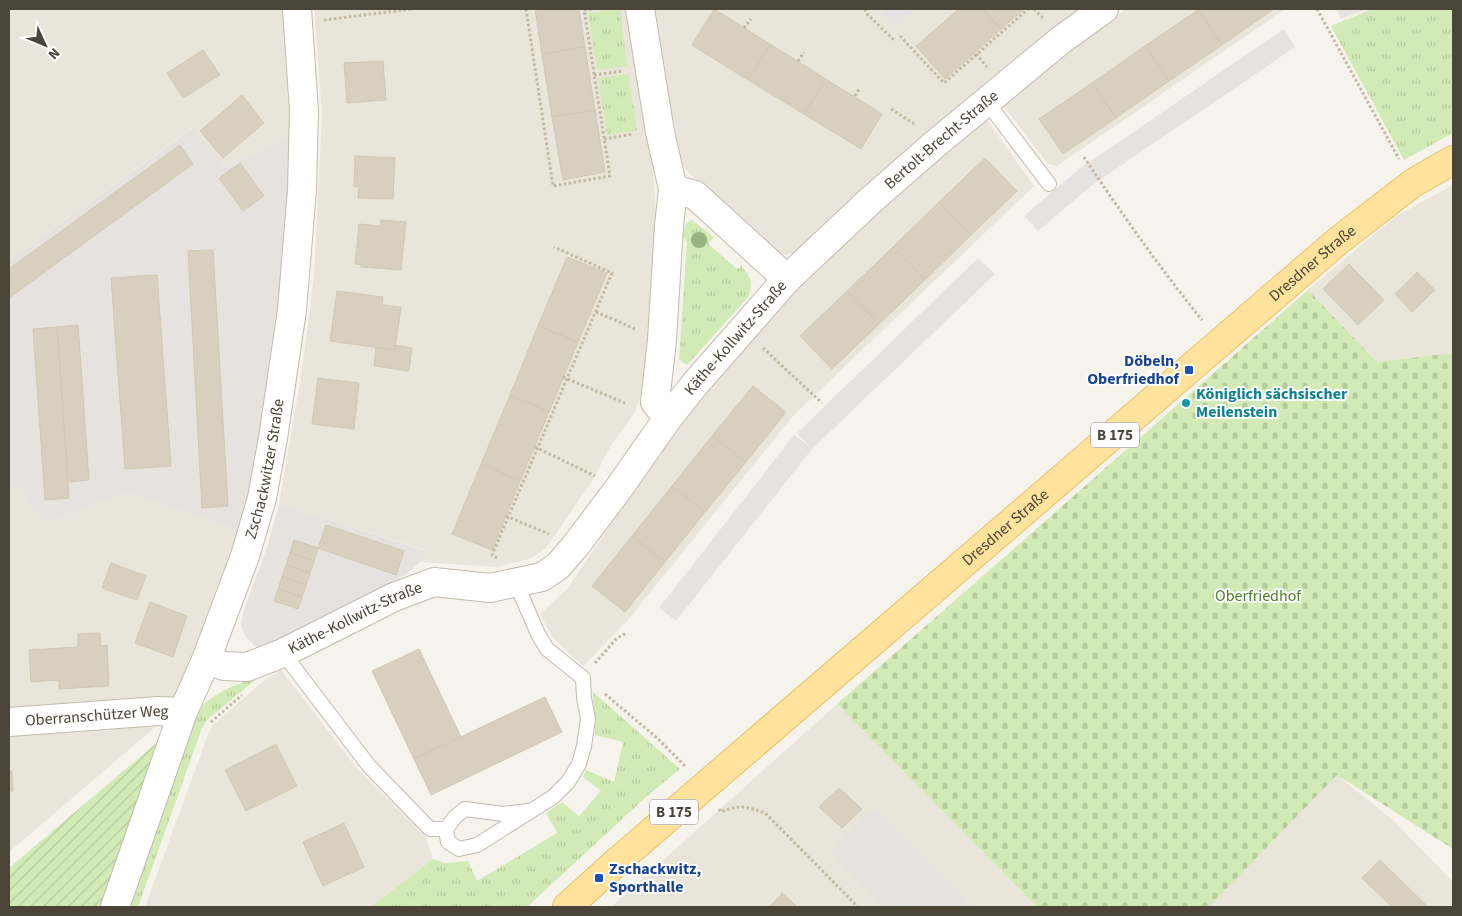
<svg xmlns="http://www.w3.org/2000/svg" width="1462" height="916" viewBox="0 0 1462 916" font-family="'Source Sans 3',sans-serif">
  <defs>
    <pattern id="grass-tufts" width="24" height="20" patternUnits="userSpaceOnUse" patternTransform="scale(1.25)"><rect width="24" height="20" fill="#d2eab5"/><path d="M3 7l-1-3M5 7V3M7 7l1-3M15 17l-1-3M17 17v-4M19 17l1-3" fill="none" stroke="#b6ca9c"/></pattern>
    <pattern id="cemetery-stones" width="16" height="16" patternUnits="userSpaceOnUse" patternTransform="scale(1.25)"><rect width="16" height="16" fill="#d2eab5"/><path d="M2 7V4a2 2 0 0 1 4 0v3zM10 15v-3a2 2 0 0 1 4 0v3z" fill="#b6ca9c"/></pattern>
    <pattern id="garden-furrows" width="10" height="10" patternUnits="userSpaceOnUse" patternTransform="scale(1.25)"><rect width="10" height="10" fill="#d2eab5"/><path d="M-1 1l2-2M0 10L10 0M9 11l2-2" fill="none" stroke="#b6ca9c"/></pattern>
  </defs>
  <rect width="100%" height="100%" fill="#f6f3ec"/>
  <!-- residential -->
  <g fill="#eae5da">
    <polygon points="9,9 285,9 293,136 225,167 192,128 9,260"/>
    <polygon points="314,9 629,9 652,154 657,228 653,359 635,412 612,444 591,483 545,549 529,559 497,567 421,562 425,550 279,504 302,370 314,276 322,114"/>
    <polygon points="653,9 1087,9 800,252 781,255 774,252 688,172 680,161 674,148"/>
    <polygon points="1126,9 1285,9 1057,166 1048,164 1001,102 1051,62"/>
    <polygon points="984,116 1034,186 793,416 627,621 583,666 553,638 540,614 568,588 670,435 772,316 821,264 883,204"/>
    <polygon points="1453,185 1453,353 1377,362 1308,290 1396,216"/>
    <polygon points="19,489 43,523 127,493 241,531 178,696 172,699 9,713 9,490"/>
    <polygon points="281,670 355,766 426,837 433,859 370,907 145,907 209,732 214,724 265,680"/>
    <polygon points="837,704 1037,907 611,907"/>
    <polygon points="156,719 152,730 9,852 9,730"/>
    <polygon points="1337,775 1394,821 1453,882 1453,907 1209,907"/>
  </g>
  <!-- industrial -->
  <g fill="#e6e2dd">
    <polygon points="193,128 225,167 293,136 283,272 262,438 241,531 127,493 43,523 19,489 9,490 9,260"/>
    <polygon points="279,504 426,551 421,562 406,574 376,592 270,648 257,648 247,638 241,627 243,613 267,547"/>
  </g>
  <!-- grass -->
  <g fill="url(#grass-tufts)">
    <polygon points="620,9 627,66 597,70 588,13"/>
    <polygon points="1372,9 1453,9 1453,133 1404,160 1331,26"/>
    <polygon points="628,74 637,130 607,135 598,78"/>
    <path d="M 692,220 L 714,237 L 708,244 L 737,269 L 741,266 C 751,277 753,282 749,296 L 688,364 L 685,364 L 679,359 L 687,242 L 683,237 C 684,229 684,223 692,220 Z"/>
    <path d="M 260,676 L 207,720 L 202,728 L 138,907 L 125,907 L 194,715 C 212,692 233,686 260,676 Z"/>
    <polygon points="593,692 680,769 647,796 527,907 370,907 433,859 445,863 468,861 477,881 557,833 546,813 562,802 579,816 601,791 583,777 586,770 614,782 623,742 595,735"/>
  </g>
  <!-- cemetery -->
  <polygon fill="url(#cemetery-stones)" points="1308,290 1377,362 1453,353 1453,849 1337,775 1209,907 1037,907 837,704"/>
  <!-- garden -->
  <polygon fill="url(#garden-furrows)" points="160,740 99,907 9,907 9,868"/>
  <!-- parking -->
  <g fill="#e5e3e0">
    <polygon points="887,9 915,9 894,28 882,14"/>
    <polygon points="1336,9 1367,9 1341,19"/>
    <polygon points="1284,29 1295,47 1091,186 1038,231 1024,216 1079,169"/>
    <polygon points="978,258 995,274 812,449 676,621 659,608 794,435 809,446 797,433"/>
    <polygon points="874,808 972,907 885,907 830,851"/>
  </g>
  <!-- building -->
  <g fill="#d8cfc1" stroke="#d3c7b4">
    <polygon points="535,9 579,9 585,47 542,54"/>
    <polygon points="714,9 770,44 748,80 692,45"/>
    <polygon points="959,9 983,9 1001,29 945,79 916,46"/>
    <polygon points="983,9 1024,9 1001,29"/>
    <polygon points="1199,9 1274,9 1222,45 1198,10"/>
    <polygon points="1198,10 1222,45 1169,81 1145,46"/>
    <polygon points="770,44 826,79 804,114 748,80"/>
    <polygon points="1145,46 1169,81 1116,118 1092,83"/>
    <polygon points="585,47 595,110 552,117 542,54"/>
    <polygon points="203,50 220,75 183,98 167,73"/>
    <polygon points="383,61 386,100 347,103 344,63"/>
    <polygon points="826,79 882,114 861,149 804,114"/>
    <polygon points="1092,83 1116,118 1063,154 1039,119"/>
    <polygon points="242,95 264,123 223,158 200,131"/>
    <polygon points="595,110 605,172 563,180 552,117"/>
    <polygon points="180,145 193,164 9,298 9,269"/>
    <polygon points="355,156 395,158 393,199 358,198 359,187 354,187"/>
    <polygon points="985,158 1017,191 971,235 939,202"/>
    <polygon points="240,163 264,196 243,211 219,178"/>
    <polygon points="939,202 971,235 925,280 893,247"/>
    <polygon points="381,220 406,222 401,270 361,267 361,265 355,264 359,224 380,226"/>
    <polygon points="893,247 925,280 879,324 847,291"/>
    <polygon points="213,250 228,506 202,508 188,251"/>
    <polygon points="567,257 607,273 578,342 538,326"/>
    <polygon points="1349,264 1384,300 1358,325 1323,289"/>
    <polygon points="1417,272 1435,290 1412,312 1395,294"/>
    <polygon points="157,275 171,466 125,469 111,278"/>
    <polygon points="337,291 383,297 382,305 401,307 395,350 330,341"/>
    <polygon points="847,291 879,324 832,369 800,336"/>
    <polygon points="78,325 89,480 68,482 57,327"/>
    <polygon points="538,326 578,342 549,412 510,395"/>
    <polygon points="57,327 69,498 45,500 33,329"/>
    <polygon points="396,345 412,348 409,371 374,366 376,348 395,350"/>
    <polygon points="318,378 359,383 354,429 312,424"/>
    <polygon points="753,386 786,412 746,462 712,436"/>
    <polygon points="510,395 549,412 520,481 481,464"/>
    <polygon points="712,436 746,462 705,512 672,486"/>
    <polygon points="481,464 520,481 492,550 452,534"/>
    <polygon points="672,486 705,512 665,562 632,536"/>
    <polygon points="326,525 404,551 396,575 318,548"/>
    <polygon points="632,536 665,562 625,612 592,586"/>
    <polygon points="294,540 318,548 314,561 290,553"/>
    <polygon points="290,553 314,561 310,573 286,565"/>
    <polygon points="111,563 146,576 137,600 102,588"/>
    <polygon points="286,565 310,573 306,585 282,577"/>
    <polygon points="282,577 306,585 302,597 278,589"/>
    <polygon points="278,589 302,597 298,609 274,601"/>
    <polygon points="150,602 187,616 173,657 135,643"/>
    <polygon points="100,633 101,646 107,645 109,686 59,689 59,680 31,682 29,650 78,647 78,634"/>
    <polygon points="419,649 461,737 414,759 372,671"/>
    <polygon points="545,697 562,732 431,795 414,759"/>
    <polygon points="276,744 297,786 246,811 225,770"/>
    <polygon points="9,771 12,771 13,791 9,791"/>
    <polygon points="839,788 862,809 842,828 819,807"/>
    <polygon points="344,823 364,867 323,886 303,842"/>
    <polygon points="1380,860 1428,907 1392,907 1362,878"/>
    <polygon points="781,892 797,907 769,907 782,894"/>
  </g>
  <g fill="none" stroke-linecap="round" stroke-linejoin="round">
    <defs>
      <g id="service">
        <polyline points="986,101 1049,184"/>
        <polyline points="522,582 522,597 538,634 547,649 583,678 584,698 588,719 584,746 579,764 568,782 553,797 477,845 459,849 448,842 446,829 455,817 465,809 503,814 528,811"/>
        <polyline points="283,653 369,766 430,829 446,829"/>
      </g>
      <g id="minor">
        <polyline points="640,9 660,132 673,189 669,226 662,340 655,402 668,418"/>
        <polyline points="673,189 695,195 787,279"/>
        <path id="s1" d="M 206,660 L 224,666 L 247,667 L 283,653 L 394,597 L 434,582 L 490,588 L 542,577 L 558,566 L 576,545 L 619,488 L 668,418 L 695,384 L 787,279 L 871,200 L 935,144 L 1061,40 L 1104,9"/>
        <path id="s2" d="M 9,722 L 159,711 L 183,712"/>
        <path id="s3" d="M 115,907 L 183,712 L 206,660 L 245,556 L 262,498 L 273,438 L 292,310 L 302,190 L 304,111 L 297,9"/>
      </g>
      <g id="primary">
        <path id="s4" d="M 567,907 L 619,860 L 1338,241 L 1413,183 L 1453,160"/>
      </g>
    </defs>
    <!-- service casing -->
    <use href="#service" stroke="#c2bbae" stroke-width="16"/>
    <!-- minor casing -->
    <use href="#minor" stroke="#c2bbae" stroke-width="30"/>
    <!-- primary casing -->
    <use href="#primary" stroke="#e6c16a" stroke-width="30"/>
    <!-- path -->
    <g stroke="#c4b79f" stroke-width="3" stroke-dasharray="2.5 2.5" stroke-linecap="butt">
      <polyline points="526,9 553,186 610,176 584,9"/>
      <polyline points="865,9 867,14 895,41"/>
      <polyline points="1034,9 1043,18"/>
      <polyline points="1317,9 1399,159"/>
      <polyline points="584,10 593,9"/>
      <polyline points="324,20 411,9"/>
      <polyline points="744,28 751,19"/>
      <polyline points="900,36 944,83 1028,9"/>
      <polyline points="976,54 987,67"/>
      <polyline points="798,61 804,52"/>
      <polyline points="594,75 623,71"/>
      <polyline points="855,96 860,88"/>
      <polyline points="891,109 916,125"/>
      <polyline points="604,139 633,134"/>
      <path d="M 1084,157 C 1121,213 1160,268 1202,320"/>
      <polyline points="596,312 635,329"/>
      <polyline points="763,348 822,403"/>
      <polyline points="563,377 627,404"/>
      <polyline points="535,447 595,476"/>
      <polyline points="506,516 549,534"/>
      <polyline points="497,558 492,555 612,273 554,247"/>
      <polyline points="595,663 617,638 627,633"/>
      <polyline points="605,694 657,738 686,767"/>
      <polyline points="211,722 242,695"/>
      <path d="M 719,809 L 721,812 C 738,804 748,807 765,813 L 858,907"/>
    </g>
    <!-- service -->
    <use href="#service" stroke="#fff" stroke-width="14"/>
    <!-- minor -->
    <use href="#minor" stroke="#fff" stroke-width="28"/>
    <!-- primary -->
    <use href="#primary" stroke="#ffe39c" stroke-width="28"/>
  </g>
  <!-- trees -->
  <circle fill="#97b381" cx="699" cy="240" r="8"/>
  <!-- markers -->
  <g fill="#1a4fb4" stroke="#fff" stroke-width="2">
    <rect x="1184" y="365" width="10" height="10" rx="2.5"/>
    <rect x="594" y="873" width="10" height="10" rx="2.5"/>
  </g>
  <circle fill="#0f9aa8" stroke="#fff" stroke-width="2" cx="1186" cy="403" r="5"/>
  <g text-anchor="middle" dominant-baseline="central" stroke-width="4" stroke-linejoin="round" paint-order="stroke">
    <!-- shield labels -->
    <g fill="#fff" stroke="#817c74" stroke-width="1">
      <rect x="1091" y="422.5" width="48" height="25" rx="4"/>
      <rect x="650" y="799.5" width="48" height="25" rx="4"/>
    </g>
    <g font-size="15" font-weight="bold" fill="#4b4439">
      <text x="1115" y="435">B 175</text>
      <text x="674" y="812">B 175</text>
    </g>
    <!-- street labels -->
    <g font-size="16" fill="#4b4439" stroke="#fff">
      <text stroke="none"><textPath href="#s1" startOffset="952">Bertolt-Brecht-Straße</textPath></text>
      <text stroke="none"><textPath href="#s4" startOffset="985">Dresdner Straße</textPath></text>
      <text stroke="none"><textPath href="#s1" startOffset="666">Käthe-Kollwitz-Straße</textPath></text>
      <text stroke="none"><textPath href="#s3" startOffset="464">Zschackwitzer Straße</textPath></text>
      <text stroke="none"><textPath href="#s4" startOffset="580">Dresdner Straße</textPath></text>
      <text stroke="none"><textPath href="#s1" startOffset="161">Käthe-Kollwitz-Straße</textPath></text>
      <text stroke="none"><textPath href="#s2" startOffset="88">Oberranschützer Weg</textPath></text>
    </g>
    <!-- transit labels -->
    <g font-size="16" font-weight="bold" fill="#164399" stroke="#fff" text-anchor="end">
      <text x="1179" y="361">Döbeln,<tspan x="1179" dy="18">Oberfriedhof</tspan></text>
      <text x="609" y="869" text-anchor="start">Zschackwitz,<tspan x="609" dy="18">Sporthalle</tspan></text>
    </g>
    <!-- culture labels -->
    <g font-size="16" font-weight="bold" fill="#0d838f" stroke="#fff" text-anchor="start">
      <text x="1196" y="394">Königlich sächsischer<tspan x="1196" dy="18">Meilenstein</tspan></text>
    </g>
    <!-- park labels -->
    <g font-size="16" fill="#4a7f2a" stroke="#fff">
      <text x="1258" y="596">Oberfriedhof</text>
    </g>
  </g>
  <!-- border -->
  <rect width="1462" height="916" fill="none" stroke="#4b4439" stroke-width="20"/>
  <!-- north arrow -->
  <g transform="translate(45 45) rotate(134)" stroke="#ffffff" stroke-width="4" paint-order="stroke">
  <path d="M0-4L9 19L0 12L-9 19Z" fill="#4b4439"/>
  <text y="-8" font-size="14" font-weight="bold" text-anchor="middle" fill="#4b4439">N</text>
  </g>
</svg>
